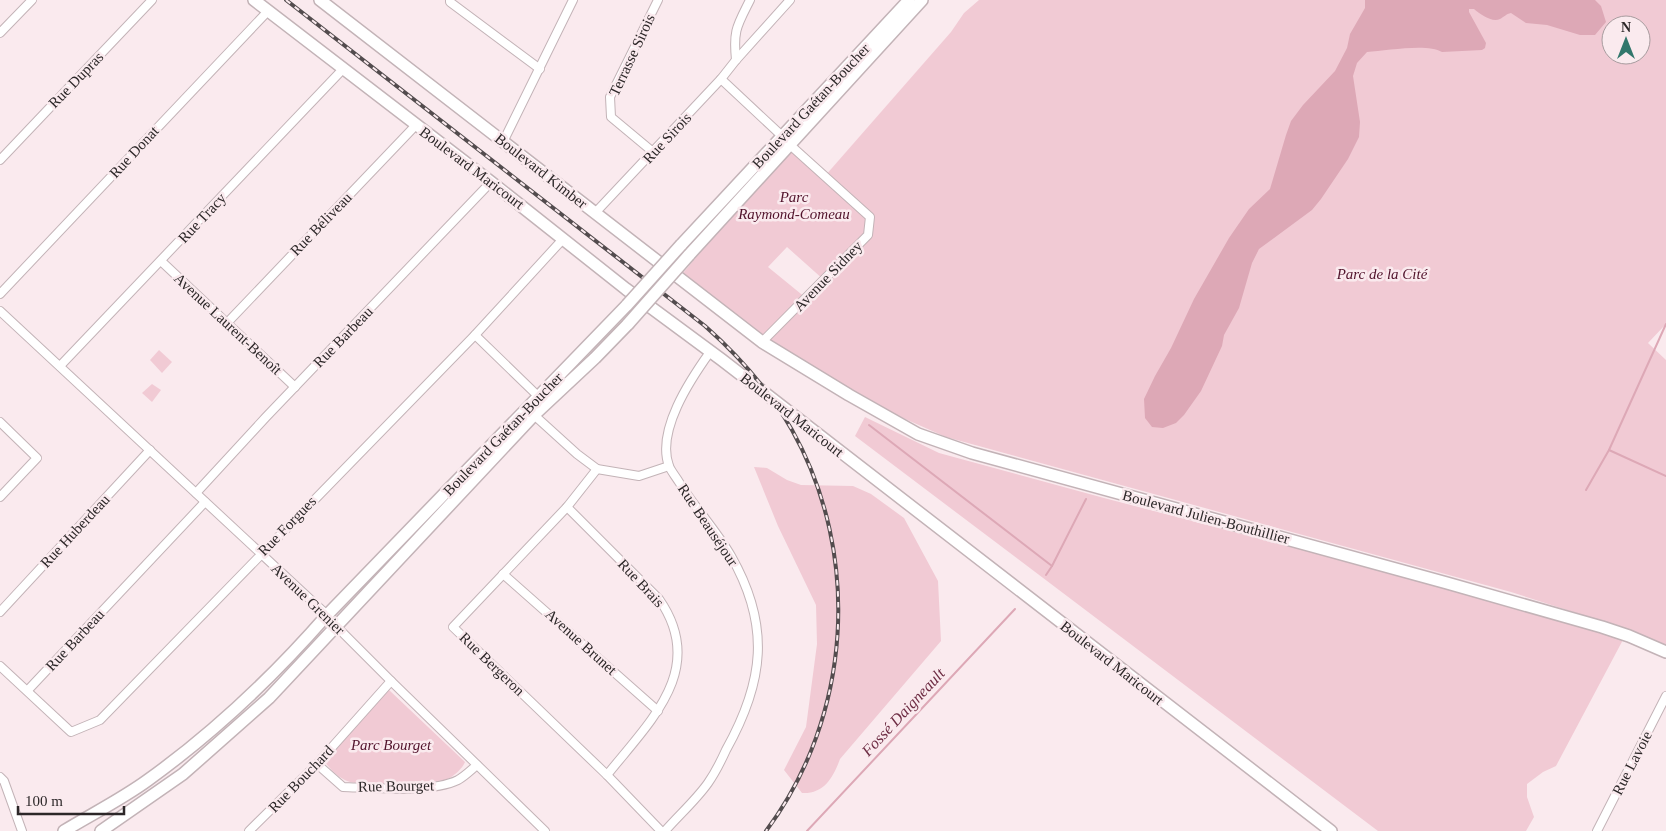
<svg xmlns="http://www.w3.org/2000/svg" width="1666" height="831" viewBox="0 0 1666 831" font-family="'Times New Roman',serif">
  <rect width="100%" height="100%" fill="#faeaee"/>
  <!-- green -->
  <g fill="#f1cad4" fill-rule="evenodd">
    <path d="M 979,0 L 1666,0 L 1666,324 L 1648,343 L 1666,360 L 1666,645 L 1611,624 L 1511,592 L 946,437 L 887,411 L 766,341 L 824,280 L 787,247 L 768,267 L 806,298 L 762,342 L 679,278 L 789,144 L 825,176 L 951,32 L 964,13 ZM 1611,25 L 1641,25 L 1641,55 L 1611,55 Z"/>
    <polygon points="159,350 172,362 162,373 150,360"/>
    <polygon points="152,384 161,390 152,402 142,393"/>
    <polygon points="865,417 939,453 1104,498 1457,590 1625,636 1556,766 1543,772 1527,784 1527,797 1534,817 1526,831 1378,831 855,436"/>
    <path d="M 754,467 L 767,468 L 787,480 L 801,485 L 853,486 L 871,494 L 904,518 L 938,581 L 941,641 L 840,759 C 833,778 824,794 802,793 L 784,770 L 806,727 L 817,644 L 816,605 L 778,526 Z"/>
    <path d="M 389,690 L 465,762 C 463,768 453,777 446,780 C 438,782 358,785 350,782 C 338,778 332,771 324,761 Z"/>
  </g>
  <!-- water -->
  <path fill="#dda8b6" d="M 1365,0 L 1595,0 L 1601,6 L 1606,22 L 1595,35 L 1580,35 L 1547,25 L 1526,23 L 1511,13 C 1506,14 1504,17 1500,19 C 1492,23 1480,14 1474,9 L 1469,9 L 1469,12 L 1486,43 L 1485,48 L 1482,50 L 1442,52 C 1427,43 1386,51 1367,52 L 1357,63 L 1353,76 L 1360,122 L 1359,137 L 1348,159 L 1321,199 L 1312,210 L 1259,249 L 1252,263 L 1239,308 L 1224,335 L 1222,346 L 1201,391 L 1184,415 L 1176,423 L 1163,428 L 1152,427 L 1145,418 L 1144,399 L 1155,376 L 1171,348 L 1194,299 L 1229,238 L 1249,209 L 1270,189 L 1286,135 L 1291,121 L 1303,105 L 1335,71 L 1347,48 L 1350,34 L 1365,8 Z"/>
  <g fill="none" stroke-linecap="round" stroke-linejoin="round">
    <!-- stream -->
    <g stroke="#dda8b6" stroke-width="2">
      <polyline points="869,425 1052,566 1046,575"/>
      <polyline points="1609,450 1666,476"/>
      <polyline points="1586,490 1609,450 1666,324"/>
      <polyline points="1052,566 1086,499"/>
      <polyline points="807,831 1015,609"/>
    </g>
    <defs>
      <g id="street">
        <polyline points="450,0 450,2 540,69"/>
        <polyline points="0,33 32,0"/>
        <path d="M 736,60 C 733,30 737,26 750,0"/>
        <polyline points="721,79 782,136"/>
        <polyline points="503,142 573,0"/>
        <polyline points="653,152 611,117 610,97 658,0"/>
        <polyline points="0,160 152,0"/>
        <polyline points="595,213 721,79 736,60 790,0"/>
        <polyline points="161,261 295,387"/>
        <polyline points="0,294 268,11"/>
        <polyline points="0,311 327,615 336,626 391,681 545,831"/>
        <polyline points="227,323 416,125"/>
        <polyline points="475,335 539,397"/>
        <polyline points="762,342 868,235 870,217 789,144"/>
        <polyline points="60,366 343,69"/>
        <polyline points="534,415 577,454 597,469 639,476 669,466"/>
        <polyline points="0,422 37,458 0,497"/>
        <polyline points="597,469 567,507 453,627 607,775 661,831"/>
        <polyline points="196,493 266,417 491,182"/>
        <path d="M 567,507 L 659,599 C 708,669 650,721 607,775"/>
        <polyline points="503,574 658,711"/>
        <polyline points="0,612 150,450"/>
        <polyline points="0,666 71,732 100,720 475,335 563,239"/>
        <polyline points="28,690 205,502"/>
        <path d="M 317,764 L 343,787 C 374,788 432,793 458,780 C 465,776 471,770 477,765"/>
        <polyline points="0,777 4,781 22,831"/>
        <polyline points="249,831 317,764 391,681"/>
        <path d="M 665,831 C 679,815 696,800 708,783 C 715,773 721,761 726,750 C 764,682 771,626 731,556 C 716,530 695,508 679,482 C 676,477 671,471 669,466 C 656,431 690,380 710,352"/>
        <polyline points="1597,831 1666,696"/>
      </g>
      <g id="secondary">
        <polyline points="254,0 491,182 626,289 722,360 1331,831"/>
        <polyline points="320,0 762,342 849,395 918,434 972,453 1447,583 1602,627 1629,636 1666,652"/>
        <polyline points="681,245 909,0"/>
        <polyline points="689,255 922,0"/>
        <path d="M 64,831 C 92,814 122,799 148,780 C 216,731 272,678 327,615 L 627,305"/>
        <polyline points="101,831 183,774 269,698 534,415 595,358 628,324"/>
      </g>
    </defs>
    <!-- street casing -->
    <use href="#street" stroke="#c3b3b7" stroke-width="10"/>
    <!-- secondary casing -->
    <use href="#secondary" stroke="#c3b3b7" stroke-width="14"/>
    <!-- street -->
    <use href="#street" stroke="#fff" stroke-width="8"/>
    <!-- secondary -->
    <use href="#secondary" stroke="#fff" stroke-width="11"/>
    <defs>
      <path id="rail" d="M 286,0 L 705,326 C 739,356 769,390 792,430 C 862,555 852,716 766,831"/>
    </defs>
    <!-- rail casing -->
    <use href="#rail" stroke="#534c4e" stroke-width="4"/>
    <!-- rail -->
    <use href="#rail" stroke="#faeaee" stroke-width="2" stroke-dasharray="5.5" stroke-linecap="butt"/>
    <defs>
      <g id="secondary-bridge">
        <polyline points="627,305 681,245"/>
        <polyline points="628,324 689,255"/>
      </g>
    </defs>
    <!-- secondary-bridge casing -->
    <use href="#secondary-bridge" stroke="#c3b3b7" stroke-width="14" stroke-linecap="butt"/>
    <!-- secondary-bridge -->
    <use href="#secondary-bridge" stroke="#fff" stroke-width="11"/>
  </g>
  <g text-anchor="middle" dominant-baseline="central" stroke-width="5" stroke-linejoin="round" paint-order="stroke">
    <!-- street labels -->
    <g font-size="15" fill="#2c2728" stroke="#faeaee">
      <text transform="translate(632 55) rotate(-65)">Terrasse Sirois</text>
      <text transform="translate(76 80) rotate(-46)">Rue Dupras</text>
      <text transform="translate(811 106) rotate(-47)">Boulevard Gaétan-Boucher</text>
      <text transform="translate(667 138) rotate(-47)">Rue Sirois</text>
      <text transform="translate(134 152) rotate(-47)">Rue Donat</text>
      <text transform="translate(472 168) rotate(37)">Boulevard Maricourt</text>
      <text transform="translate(541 171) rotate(38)">Boulevard Kimber</text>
      <text transform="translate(202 218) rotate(-47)">Rue Tracy</text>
      <text transform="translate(321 224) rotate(-46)">Rue Béliveau</text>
      <text transform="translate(828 276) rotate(-46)">Avenue Sidney</text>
      <text transform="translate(228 324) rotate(43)">Avenue Laurent-Benoît</text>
      <text transform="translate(343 337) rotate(-46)">Rue Barbeau</text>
      <text transform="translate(792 415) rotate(38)">Boulevard Maricourt</text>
      <text transform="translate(503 434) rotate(-46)">Boulevard Gaétan-Boucher</text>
      <text transform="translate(1206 517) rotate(15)">Boulevard Julien-Bouthillier</text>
      <text transform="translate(708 525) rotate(56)">Rue Beauséjour</text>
      <text transform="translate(287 526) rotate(-46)">Rue Forgues</text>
      <text transform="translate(75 531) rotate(-47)">Rue Huberdeau</text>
      <text transform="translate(641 583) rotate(47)">Rue Brais</text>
      <text transform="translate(308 599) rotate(44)">Avenue Grenier</text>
      <text transform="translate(75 640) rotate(-47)">Rue Barbeau</text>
      <text transform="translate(581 642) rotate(42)">Avenue Brunet</text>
      <text transform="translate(1112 663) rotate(38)">Boulevard Maricourt</text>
      <text transform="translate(492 664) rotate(44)">Rue Bergeron</text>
      <text transform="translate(1632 763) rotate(-63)">Rue Lavoie</text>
      <text transform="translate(301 779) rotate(-46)">Rue Bouchard</text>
      <text transform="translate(396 786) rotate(-1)">Rue Bourget</text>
    </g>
    <!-- park labels -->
    <g font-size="15" font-style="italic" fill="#51122b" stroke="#faeaee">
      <text x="794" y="197">Parc<tspan x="794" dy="17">Raymond-Comeau</tspan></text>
      <text x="1382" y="274">Parc de la Cité</text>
      <text x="391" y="745">Parc Bourget</text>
    </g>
    <!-- water labels -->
    <g font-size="16" font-style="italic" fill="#6e2d44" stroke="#faeaee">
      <text transform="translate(903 712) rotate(-47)">Fossé Daigneault</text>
    </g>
  </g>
  <!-- north arrow -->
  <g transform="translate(1626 40)"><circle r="24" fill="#faeaee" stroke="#a89c9f"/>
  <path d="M0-4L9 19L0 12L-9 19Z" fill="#32776c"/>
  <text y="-8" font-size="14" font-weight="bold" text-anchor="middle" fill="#2c2728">N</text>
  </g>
  <!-- scale -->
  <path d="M18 806v8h106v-8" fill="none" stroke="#2c2728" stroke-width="2.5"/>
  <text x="25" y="806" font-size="15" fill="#2c2728" stroke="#faeaee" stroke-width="4" paint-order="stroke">100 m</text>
</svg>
